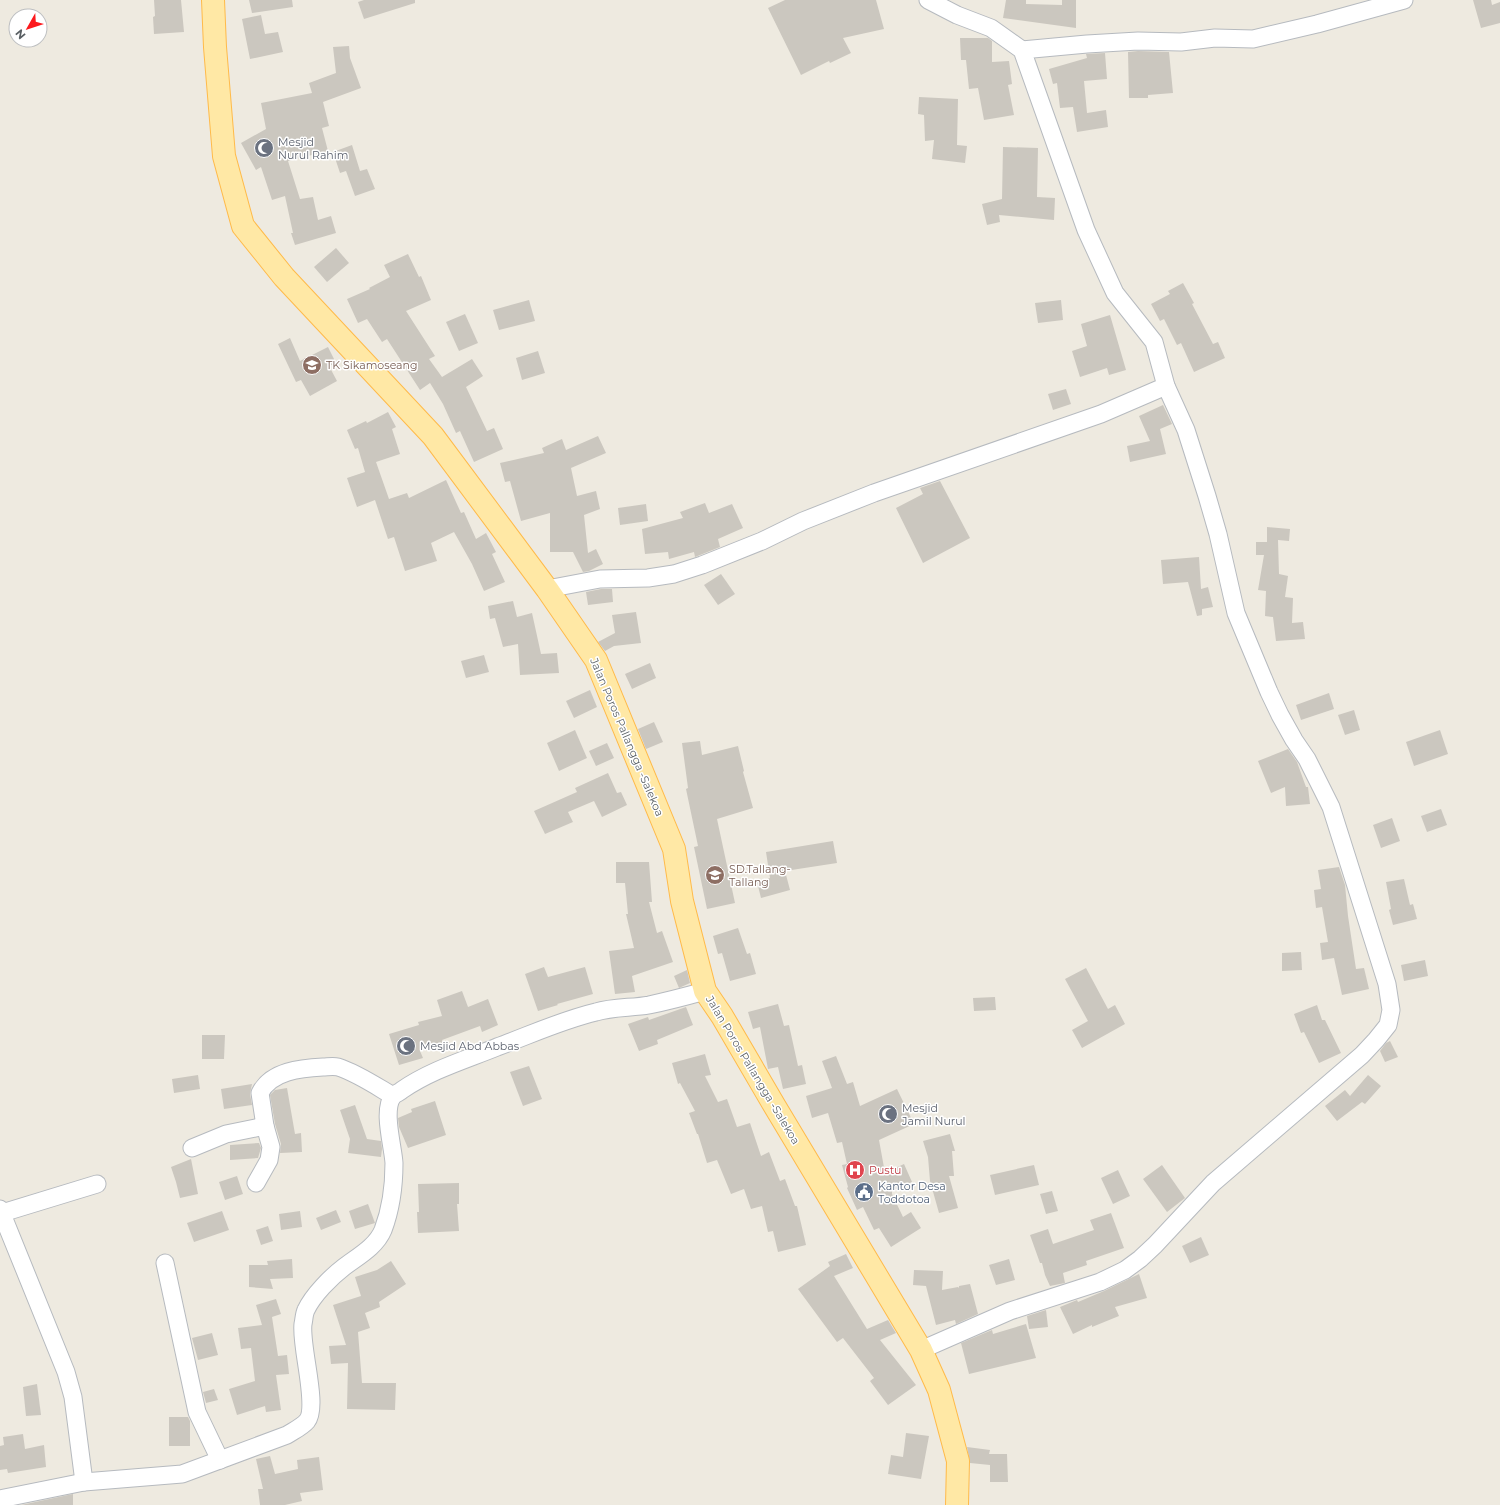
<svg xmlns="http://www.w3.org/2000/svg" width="1500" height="1505" viewBox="0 0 1500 1505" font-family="Montserrat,sans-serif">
  <rect width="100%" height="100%" fill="#eeeae0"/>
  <!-- building -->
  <g fill="#cbc7bf">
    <polygon points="154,0 181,0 184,32 154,34 153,17 155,16"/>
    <polygon points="249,0 292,0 293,7 252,13"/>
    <polygon points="364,0 415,0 415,3 364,19 358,2"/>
    <polygon points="785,0 876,0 884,29 843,38 851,53 830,63 829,61 801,75 768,8"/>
    <polygon points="1006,0 1026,0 1026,4 1062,5 1062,0 1076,0 1076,28 1003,18"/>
    <polygon points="1473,0 1491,0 1492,5 1500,2 1500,23 1481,28"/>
    <polygon points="261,15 265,34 278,32 283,52 250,59 242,19"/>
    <polygon points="960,38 988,38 992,41 992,62 1009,61 1012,84 1008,85 1014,115 984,120 978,88 969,89 966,60 961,60"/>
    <polygon points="349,46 350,58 361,88 323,102 329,126 322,128 328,151 288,161 300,199 313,197 318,220 331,216 336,233 295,245 291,233 293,233 285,196 272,200 261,167 256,170 241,143 266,129 261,103 312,93 309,83 336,73 333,47"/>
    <polygon points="1138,51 1169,52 1173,93 1148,95 1148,98 1129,98 1128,52"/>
    <polygon points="1105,53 1107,79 1084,81 1087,113 1106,110 1108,127 1077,132 1073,107 1060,108 1057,83 1053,84 1049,69 1087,58 1086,54"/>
    <polygon points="919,97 958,99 957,145 967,146 965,163 932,159 934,140 925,141 924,115 918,114"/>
    <polygon points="352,145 360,171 367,169 375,189 355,196 346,171 340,173 333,152"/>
    <polygon points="1003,147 1038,148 1037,197 1055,198 1054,220 999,215 1000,222 987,225 982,204 1002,199"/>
    <polygon points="336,248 349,263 327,282 314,267"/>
    <polygon points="408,254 419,277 421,276 431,300 406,311 435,356 429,359 442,377 472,359 483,376 466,387 487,431 494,428 503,449 474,462 460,431 456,433 443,404 430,383 420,390 387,339 382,342 367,319 358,323 347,299 370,289 369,288 390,277 384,265"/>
    <polygon points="1183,283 1194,303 1192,304 1213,344 1218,342 1225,358 1194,372 1181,343 1177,345 1164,319 1160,321 1151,304 1170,294 1168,291"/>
    <polygon points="529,300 535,321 499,330 493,310"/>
    <polygon points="1061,300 1063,320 1038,323 1035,303"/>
    <polygon points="465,314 478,343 459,351 446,322"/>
    <polygon points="1110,315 1126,370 1109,375 1107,368 1080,377 1072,351 1087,346 1081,324"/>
    <polygon points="290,338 300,361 328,347 336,363 329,366 337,381 310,396 301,380 296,382 278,344"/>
    <polygon points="538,351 545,373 522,380 516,358"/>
    <polygon points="1066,389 1071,404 1053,410 1048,394"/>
    <polygon points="1163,405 1172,424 1160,429 1166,454 1130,462 1127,446 1150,441 1139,416"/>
    <polygon points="388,412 396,427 392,429 400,454 376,462 389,499 407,493 409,498 446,480 461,513 464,512 476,539 486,533 496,552 492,554 505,582 484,591 472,564 454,532 431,543 437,561 405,571 394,537 388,539 375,500 357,507 347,478 365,472 358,448 355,449 347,430 366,421 367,423"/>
    <polygon points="598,436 606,453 571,468 577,496 596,491 600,509 584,515 588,553 596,549 603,564 589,571 583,572 573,552 550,552 550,513 521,521 510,481 505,482 500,463 544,453 542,448 562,439 566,450"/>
    <polygon points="940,481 970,538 923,563 896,508 923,494 920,488"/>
    <polygon points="705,503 709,513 732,504 743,528 718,539 720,547 695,557 694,552 669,559 668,552 645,554 642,529 683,518 680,512"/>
    <polygon points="646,504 648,521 620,525 618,508"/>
    <polygon points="1267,527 1290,529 1289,541 1278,540 1279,574 1288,576 1285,597 1293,598 1292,623 1303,622 1305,639 1276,641 1273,617 1265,616 1266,591 1258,590 1264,555 1256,555 1256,542 1267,542"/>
    <polygon points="1199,557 1201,589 1208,587 1213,607 1202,609 1202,615 1197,616 1188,582 1163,584 1161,560"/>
    <polygon points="721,574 735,594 718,605 704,585"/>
    <polygon points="601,589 612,589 613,602 588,605 586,592"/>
    <polygon points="513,601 517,617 532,613 541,654 557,653 559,673 520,675 518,644 503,647 495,618 490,619 488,606"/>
    <polygon points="636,612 641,643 614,646 605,651 598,642 615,633 612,615"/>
    <polygon points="484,655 489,672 466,678 461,661"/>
    <polygon points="650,663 656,678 632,689 625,674"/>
    <polygon points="590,690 597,707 574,718 566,701"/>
    <polygon points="1329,693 1334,709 1301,720 1296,705"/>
    <polygon points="1354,710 1360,730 1345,735 1338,715"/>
    <polygon points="654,722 663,742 646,749 638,729"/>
    <polygon points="575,730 587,758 559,771 547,743"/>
    <polygon points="1440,730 1448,754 1414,766 1406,742"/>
    <polygon points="700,741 702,755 738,746 744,771 743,772 753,808 717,819 735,903 707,909 694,847 698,846 686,789 688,788 682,743"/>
    <polygon points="607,743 614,758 596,766 589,751"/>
    <polygon points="1288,749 1297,762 1306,787 1308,787 1310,804 1286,806 1285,787 1271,793 1258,761"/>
    <polygon points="608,773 617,793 621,792 627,805 602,817 594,801 568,812 573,822 545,834 534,811 577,792 575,788"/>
    <polygon points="1441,809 1447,825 1427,832 1421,816"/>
    <polygon points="1392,818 1400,841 1381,848 1373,825"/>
    <polygon points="833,841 837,863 785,871 790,890 761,898 757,882 770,878 766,852"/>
    <polygon points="616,862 649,862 652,902 649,902 657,933 662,931 673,962 632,976 635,992 615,994 609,951 634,948 626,914 628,914 625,883 616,883"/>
    <polygon points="1339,867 1345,885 1348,916 1356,969 1364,968 1369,989 1342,995 1334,958 1322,960 1320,943 1328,942 1322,907 1316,908 1314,890 1321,889 1318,870"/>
    <polygon points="1404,879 1410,905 1413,904 1417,919 1393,925 1389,910 1391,909 1386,882"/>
    <polygon points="738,928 747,954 750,953 756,974 730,981 722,953 718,954 713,936"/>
    <polygon points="1301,952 1302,970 1282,971 1282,953"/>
    <polygon points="1425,960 1428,976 1404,981 1401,965"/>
    <polygon points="544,967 548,977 585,967 593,994 557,1004 558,1005 538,1011 525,974"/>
    <polygon points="1086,968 1108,1009 1115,1005 1125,1024 1082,1048 1072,1030 1088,1021 1065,979"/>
    <polygon points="687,970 690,983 679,988 674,976"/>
    <polygon points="462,991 468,1007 488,999 498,1025 482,1032 480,1026 442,1040 443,1045 420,1051 423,1058 399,1065 389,1034 419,1025 418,1022 442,1016 437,1000"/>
    <polygon points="995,997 996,1010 974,1011 973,998"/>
    <polygon points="778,1004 784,1026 789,1025 798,1066 802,1065 806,1084 783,1089 778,1067 768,1069 760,1027 753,1029 748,1012"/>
    <polygon points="1317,1005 1322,1020 1325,1020 1341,1053 1319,1063 1304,1032 1301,1033 1294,1014"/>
    <polygon points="686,1007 693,1025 657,1040 658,1044 639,1051 628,1024 648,1017 649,1020"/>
    <polygon points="202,1035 225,1035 224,1059 202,1059"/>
    <polygon points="1390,1041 1398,1057 1385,1062 1380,1051 1386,1043"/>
    <polygon points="705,1054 711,1075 705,1076 718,1102 727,1099 737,1127 750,1123 761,1156 769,1152 780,1181 785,1179 795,1206 797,1206 806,1245 778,1252 773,1231 768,1232 762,1206 751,1209 744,1189 731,1194 717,1160 707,1163 698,1134 697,1134 689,1113 695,1111 680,1083 678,1084 672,1063"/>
    <polygon points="836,1056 847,1084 853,1082 860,1106 897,1089 914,1124 879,1140 885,1173 904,1164 912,1182 892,1191 892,1194 903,1217 911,1212 921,1228 891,1247 879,1228 874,1230 863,1207 857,1210 847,1188 848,1187 842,1165 847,1164 842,1142 837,1143 828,1113 812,1118 806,1096 832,1088 822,1061"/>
    <polygon points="529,1066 542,1099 523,1106 510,1072"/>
    <polygon points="198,1075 200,1089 174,1093 172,1079"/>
    <polygon points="1368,1075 1381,1086 1365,1104 1362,1102 1337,1121 1325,1106 1345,1090 1350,1096"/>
    <polygon points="252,1084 250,1094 252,1105 224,1109 221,1089"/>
    <polygon points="287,1088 295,1134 301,1133 302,1152 280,1153 281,1144 275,1124 270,1095 275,1090"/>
    <polygon points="435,1101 446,1135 408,1148 399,1127 398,1118 412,1112 411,1109"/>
    <polygon points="355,1105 367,1139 381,1141 382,1149 381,1157 348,1153 350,1139 340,1110"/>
    <polygon points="950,1134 955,1151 952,1151 954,1176 949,1176 958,1208 939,1213 930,1181 928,1157 923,1141"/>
    <polygon points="259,1143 261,1148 258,1158 230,1160 230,1145"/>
    <polygon points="191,1159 198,1194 180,1198 176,1182 171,1167"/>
    <polygon points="1034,1165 1039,1185 995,1195 990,1175"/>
    <polygon points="1162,1165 1185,1198 1167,1212 1143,1179"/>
    <polygon points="1118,1170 1130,1196 1113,1204 1101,1178"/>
    <polygon points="237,1176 243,1194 225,1200 219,1182"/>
    <polygon points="459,1183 459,1204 457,1204 459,1231 418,1233 417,1212 419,1212 418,1184"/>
    <polygon points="1052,1191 1058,1211 1046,1214 1040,1194"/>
    <polygon points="368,1204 375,1223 355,1229 349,1211"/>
    <polygon points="336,1210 341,1222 321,1230 316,1218"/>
    <polygon points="222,1211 229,1230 194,1242 187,1223"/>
    <polygon points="300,1211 302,1227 281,1230 279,1214"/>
    <polygon points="1111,1213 1124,1248 1086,1261 1087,1265 1063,1273 1065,1283 1050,1286 1045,1275 1042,1263 1040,1263 1030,1235 1048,1229 1053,1244 1094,1230 1090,1220"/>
    <polygon points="268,1226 273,1241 261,1245 256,1230"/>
    <polygon points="1201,1237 1209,1255 1190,1263 1182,1246"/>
    <polygon points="846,1254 853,1268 834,1276 867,1329 888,1320 896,1333 880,1340 916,1385 888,1405 870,1381 874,1378 843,1338 837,1342 798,1289 830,1266 828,1262"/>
    <polygon points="292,1259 293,1278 270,1279 273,1289 249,1287 249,1265 268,1265 267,1261"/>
    <polygon points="1009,1259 1015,1280 996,1285 989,1265"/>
    <polygon points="391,1261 406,1284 379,1302 380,1307 365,1313 370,1328 358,1332 362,1383 396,1383 395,1410 347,1409 348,1363 331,1364 329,1346 346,1345 333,1305 361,1296 355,1277 377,1270"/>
    <polygon points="914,1270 943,1271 942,1290 958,1287 959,1288 959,1286 970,1284 978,1314 956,1324 955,1320 936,1325 926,1286 913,1285"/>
    <polygon points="1139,1274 1147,1298 1115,1307 1119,1316 1092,1327 1092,1325 1073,1334 1060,1307 1077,1300 1078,1302 1104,1291"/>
    <polygon points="276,1299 281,1314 272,1317 278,1356 287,1355 289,1374 276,1375 281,1410 266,1412 265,1406 237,1415 229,1389 255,1381 251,1348 241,1349 238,1328 262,1325 256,1305"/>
    <polygon points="1046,1310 1048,1327 1029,1329 1027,1316"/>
    <polygon points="1026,1324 1036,1358 969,1374 961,1343 992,1330 993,1334"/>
    <polygon points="212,1333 218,1355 198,1360 192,1338"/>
    <polygon points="37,1384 41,1415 26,1416 23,1387"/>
    <polygon points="214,1389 218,1400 206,1403 203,1392"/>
    <polygon points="169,1417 188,1417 190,1421 190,1446 169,1446"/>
    <polygon points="906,1433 929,1436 921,1479 888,1474 891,1455 903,1457"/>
    <polygon points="23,1434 25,1449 44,1445 46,1467 8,1473 7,1469 0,1470 0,1446 4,1445 3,1437"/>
    <polygon points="967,1447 990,1450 989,1454 1007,1454 1008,1482 990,1482 990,1465 970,1463"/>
    <polygon points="270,1456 275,1474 298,1469 297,1460 319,1457 323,1490 300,1493 302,1501 285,1505 260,1505 258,1489 263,1489 256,1459"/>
    <polygon points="73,1494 73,1505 21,1505"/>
  </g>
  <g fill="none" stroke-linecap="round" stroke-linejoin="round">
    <defs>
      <g id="minor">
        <polyline points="1022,50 1087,44 1138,41 1181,42 1215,38 1253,39 1317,24 1404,0"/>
        <polyline points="547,589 600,579 648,578 674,574 702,565 762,541 803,521 874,493 1101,414 1166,386"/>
        <polyline points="192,1148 226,1134 265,1126"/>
        <path d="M 256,1183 L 269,1160 L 271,1147 L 265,1126 L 260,1093 C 271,1071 301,1068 323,1067 C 327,1067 333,1066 338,1067 C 357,1073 376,1086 393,1096"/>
        <polyline points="0,1209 66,1372 73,1397 84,1482"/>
        <polyline points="2,1213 97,1184"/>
        <polyline points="165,1263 197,1412 220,1460"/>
        <polyline points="921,1350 1010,1311 1100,1282 1125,1270 1140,1259 1155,1245 1213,1183 1362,1055 1376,1040 1388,1025 1391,1010 1387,984 1331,807 1307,759 1294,740 1280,715 1269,692 1236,613 1218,534 1207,496 1186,430 1166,386 1154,342 1115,293 1086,230 1022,50 991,28 957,15 928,0"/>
        <path d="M 0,1499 L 84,1482 L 182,1474 L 287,1435 C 293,1431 302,1427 307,1421 C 319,1406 300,1346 303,1324 C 304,1320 304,1314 306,1310 C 313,1295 331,1277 344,1267 C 357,1257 376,1247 383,1230 C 391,1209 394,1186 394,1163 C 393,1146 382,1110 393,1096 C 395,1094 400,1092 402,1090 C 431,1070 465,1060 497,1047 C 530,1035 562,1020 596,1012 C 613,1007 632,1008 649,1005 C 668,1001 687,996 705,991"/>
      </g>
      <polyline id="primary" points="213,0 215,47 224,156 243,226 284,277 433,436 547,589 596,660 674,849 682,901 705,991 722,1016 774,1105 921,1350 939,1390 958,1461 957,1505"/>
    </defs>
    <!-- minor casing -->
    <use href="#minor" stroke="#b6babf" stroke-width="19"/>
    <!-- primary casing -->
    <use href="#primary" stroke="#ffba49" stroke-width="24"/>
    <!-- minor -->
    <use href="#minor" stroke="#fff" stroke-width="17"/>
    <!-- primary -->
    <use href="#primary" stroke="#ffe8a5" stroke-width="22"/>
  </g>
  <!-- icons -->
  <defs>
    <symbol id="mosque-disc" viewBox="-11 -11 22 22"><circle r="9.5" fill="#6b7280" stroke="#fff"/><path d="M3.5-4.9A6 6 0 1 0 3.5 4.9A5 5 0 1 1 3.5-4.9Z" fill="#fff"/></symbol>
    <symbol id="school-disc" viewBox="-11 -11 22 22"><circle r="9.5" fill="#8d6e63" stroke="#fff"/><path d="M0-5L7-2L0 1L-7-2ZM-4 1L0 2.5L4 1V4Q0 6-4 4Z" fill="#fff"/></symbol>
    <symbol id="hospital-disc" viewBox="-11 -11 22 22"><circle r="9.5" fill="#e0444e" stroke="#fff"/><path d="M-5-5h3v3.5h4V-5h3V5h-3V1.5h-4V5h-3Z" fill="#fff"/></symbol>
    <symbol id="civic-disc" viewBox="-11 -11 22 22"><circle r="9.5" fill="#5c6f8a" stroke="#fff"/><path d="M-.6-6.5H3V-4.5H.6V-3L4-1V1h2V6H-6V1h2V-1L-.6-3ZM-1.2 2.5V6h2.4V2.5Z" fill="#fff"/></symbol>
  </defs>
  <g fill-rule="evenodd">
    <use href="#mosque-disc" x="253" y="137" width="22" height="22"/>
    <use href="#school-disc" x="301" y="354" width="22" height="22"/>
    <use href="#school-disc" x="704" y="864" width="22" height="22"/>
    <use href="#mosque-disc" x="395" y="1035" width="22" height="22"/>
    <use href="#mosque-disc" x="877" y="1103" width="22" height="22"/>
    <use href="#hospital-disc" x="844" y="1159" width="22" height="22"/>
    <use href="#civic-disc" x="853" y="1181" width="22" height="22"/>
  </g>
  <g text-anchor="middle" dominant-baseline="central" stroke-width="3" stroke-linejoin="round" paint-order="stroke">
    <!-- worship labels -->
    <g font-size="11" fill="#5b616d" stroke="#fff" text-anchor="start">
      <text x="278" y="142">Mesjid<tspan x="278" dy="13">Nurul Rahim</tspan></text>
      <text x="420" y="1046">Mesjid Abd Abbas</text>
      <text x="902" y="1108">Mesjid<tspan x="902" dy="13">Jamil Nurul</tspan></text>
    </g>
    <!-- education labels -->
    <g font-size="11" fill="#785e54" stroke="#fff" text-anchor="start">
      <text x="326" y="365">TK Sikamoseang</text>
      <text x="729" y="869">SD.Tallang-<tspan x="729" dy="13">Tallang</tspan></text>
    </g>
    <!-- street labels -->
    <g font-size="11" fill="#595f63" stroke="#fff">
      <text transform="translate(627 737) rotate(67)">Jalan Poros Pallangga -Salekoa</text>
      <text transform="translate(753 1070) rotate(59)">Jalan Poros Pallangga -Salekoa</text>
    </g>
    <!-- health labels -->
    <g font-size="11" fill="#be3a42" stroke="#fff" text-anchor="start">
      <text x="869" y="1170">Pustu</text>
    </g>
    <!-- service labels -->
    <g font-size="11" fill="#4e5e75" stroke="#fff" text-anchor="start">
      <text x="878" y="1186">Kantor Desa<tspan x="878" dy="13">Toddotoa</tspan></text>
    </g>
  </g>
  <!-- north arrow -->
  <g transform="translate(28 28) rotate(231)"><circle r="19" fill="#ffffff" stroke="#bdbfc1"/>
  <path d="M0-3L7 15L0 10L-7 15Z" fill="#fc191d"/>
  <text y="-6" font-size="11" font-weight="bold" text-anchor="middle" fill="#595f63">N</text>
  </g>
</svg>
